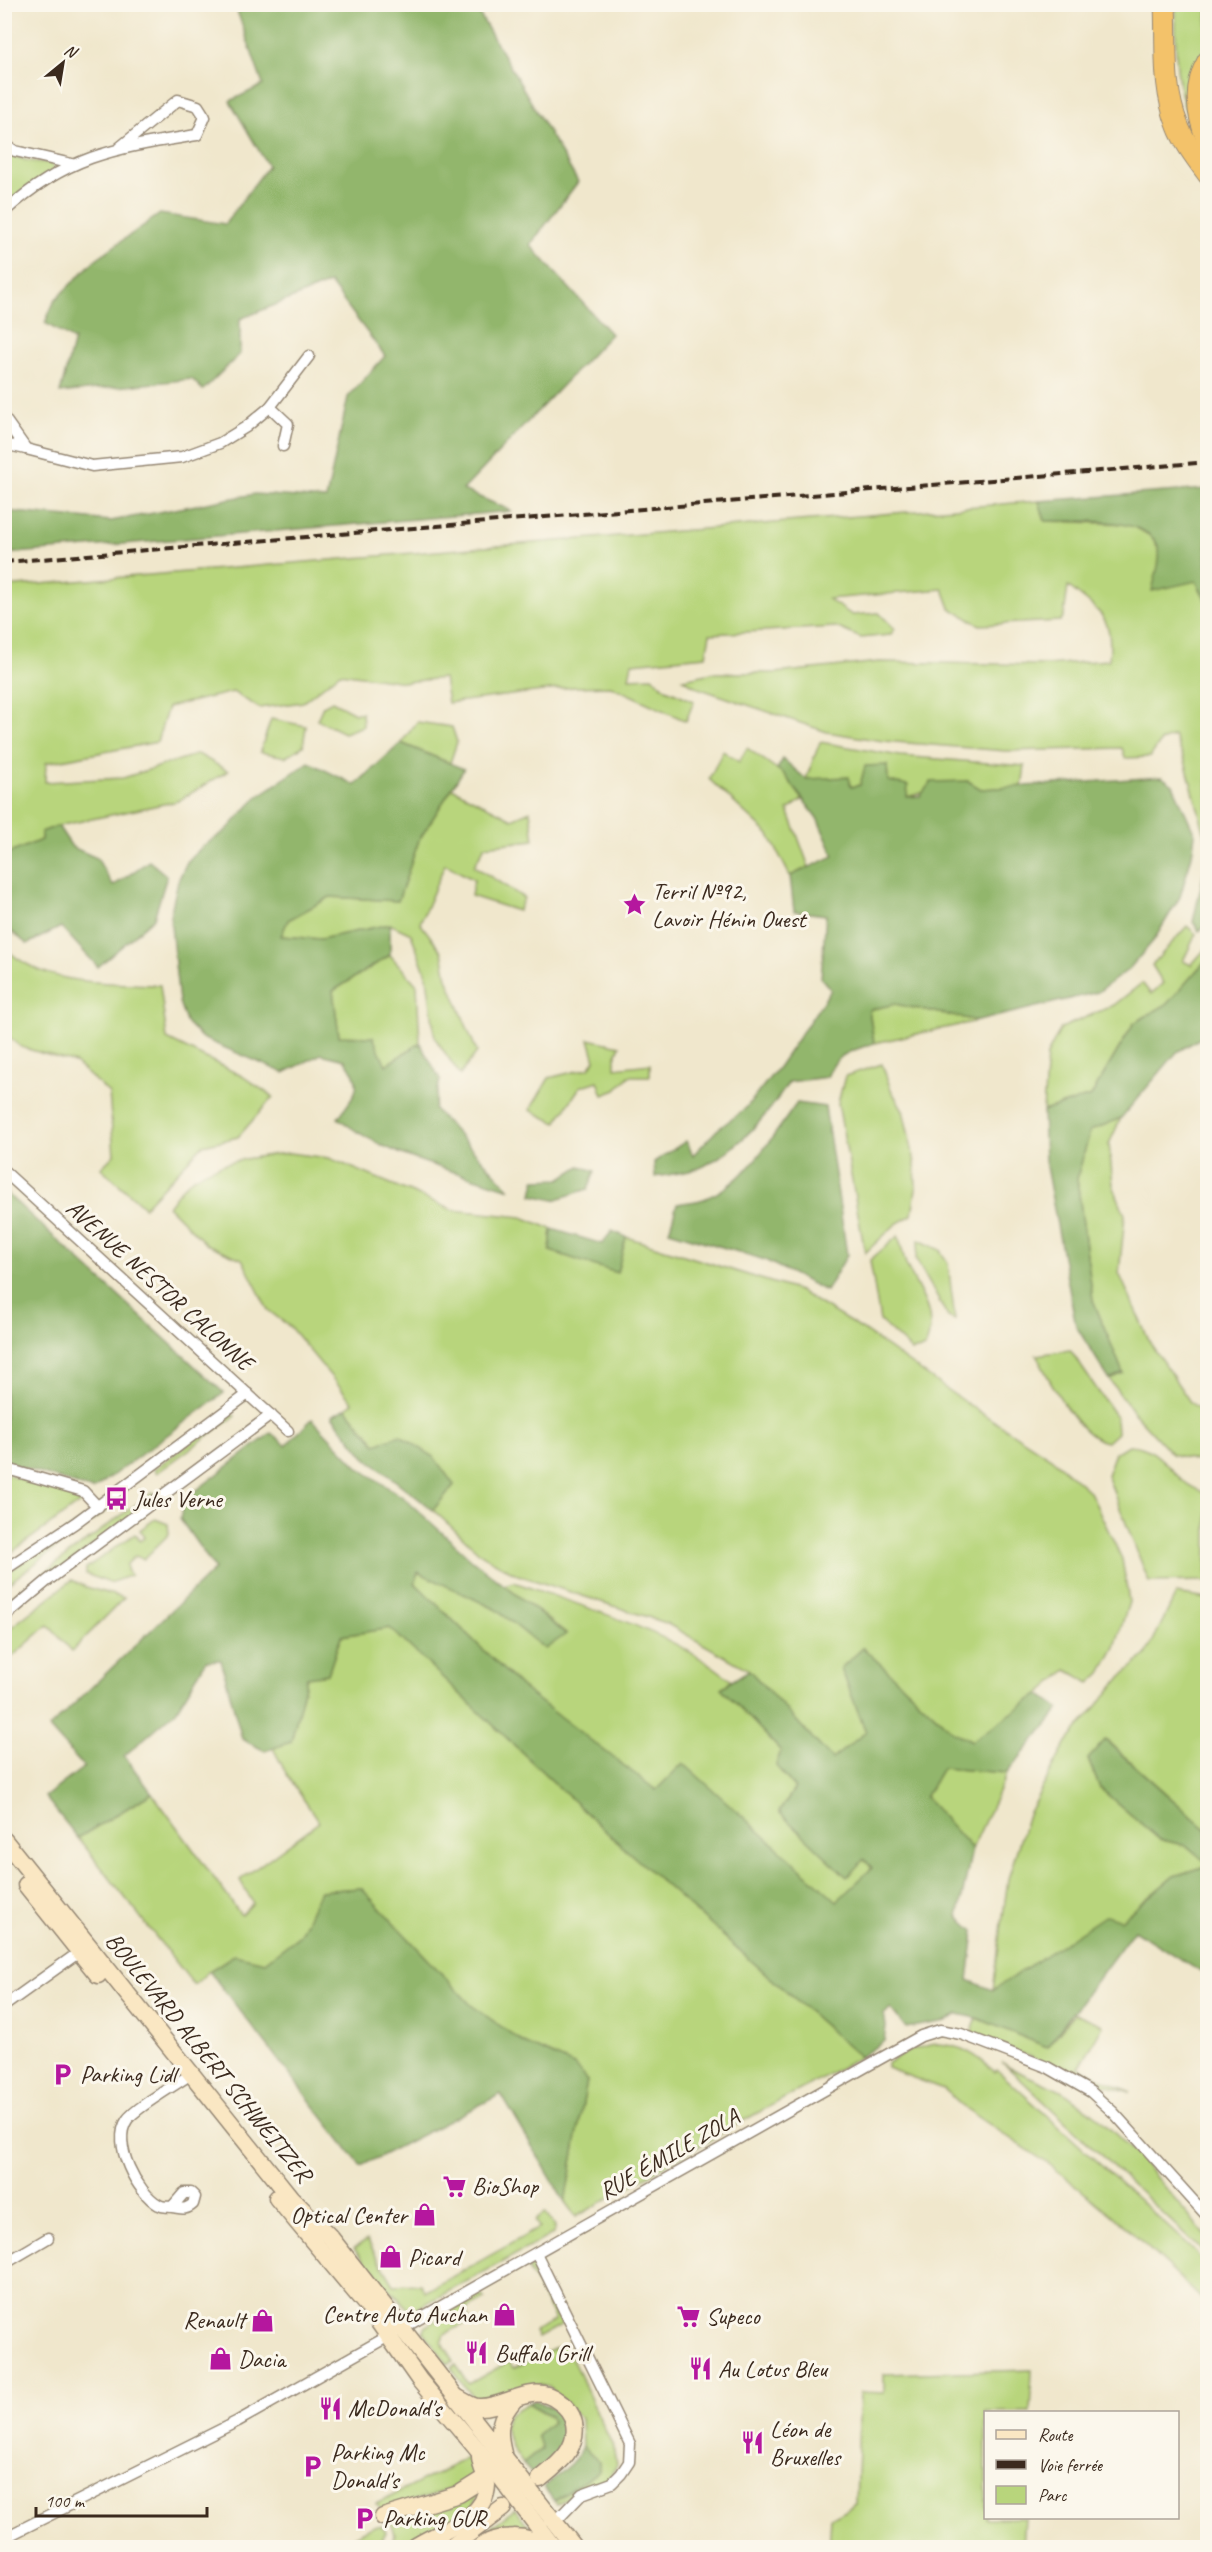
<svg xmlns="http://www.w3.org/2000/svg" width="1212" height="2552" viewBox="0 0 1212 2552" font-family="Caveat,sans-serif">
  <rect width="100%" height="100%" fill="#fbf7ec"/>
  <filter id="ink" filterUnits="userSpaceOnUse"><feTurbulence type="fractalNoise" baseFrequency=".0167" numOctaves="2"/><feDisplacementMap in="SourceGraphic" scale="12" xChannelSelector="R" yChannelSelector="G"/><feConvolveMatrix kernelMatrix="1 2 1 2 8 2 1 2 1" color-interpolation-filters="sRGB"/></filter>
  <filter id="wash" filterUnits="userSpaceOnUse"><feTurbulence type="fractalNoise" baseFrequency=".008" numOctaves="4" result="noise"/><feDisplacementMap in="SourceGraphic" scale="24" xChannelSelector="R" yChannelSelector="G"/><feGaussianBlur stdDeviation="1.35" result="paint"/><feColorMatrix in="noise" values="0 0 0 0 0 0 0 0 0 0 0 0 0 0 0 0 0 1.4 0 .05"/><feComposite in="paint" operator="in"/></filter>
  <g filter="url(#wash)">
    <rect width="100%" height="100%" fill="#f0e7cc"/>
    <!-- green -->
    <g fill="#b8d57c" stroke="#7a804d" stroke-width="1.5">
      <path d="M 1176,5 L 1207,5 L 1207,51 L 1195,134 C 1174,93 1175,50 1176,5 Z"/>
      <polygon points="4,153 29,161 51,163 54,167 52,171 4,207"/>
      <path d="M 1039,501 L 1045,521 L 1130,524 L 1152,537 L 1159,551 L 1196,581 L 1207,602 L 1207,842 L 1185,761 L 1174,736 L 1161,741 L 1150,757 L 1125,758 L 1122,748 L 1006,751 L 883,741 L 827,732 L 698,688 L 683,679 L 712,673 L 776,673 L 879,662 L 1047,665 L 1109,660 C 1114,615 1099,612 1068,586 L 1064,616 L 1060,621 L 980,625 L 950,608 L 943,589 L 828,599 L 852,615 L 879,613 L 895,629 L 890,635 L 861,638 L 836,627 L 710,634 L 706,656 L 632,663 L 629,678 L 652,677 L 666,689 L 694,701 L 686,721 L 611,686 L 574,687 L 448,703 L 444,678 L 405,682 L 340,673 L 303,702 L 259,708 L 233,692 L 168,707 L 157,742 L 46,763 L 45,782 L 123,778 L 198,754 L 228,771 L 178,801 L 58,826 L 41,832 L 41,840 L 5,855 L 5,587 Z"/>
      <polygon points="332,701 355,713 362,713 363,726 344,733 317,720 323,706"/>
      <polygon points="271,719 306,726 303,746 286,757 260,752"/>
      <polygon points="417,722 452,727 457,742 450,763 401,743"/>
      <polygon points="820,742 900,756 1025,766 1022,787 981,789 968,781 906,797 888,781 887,765 860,785 851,787 806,779"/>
      <polygon points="747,748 784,774 803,799 788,810 809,867 790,876 769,835 709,779 723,751 739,762"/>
      <polygon points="452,788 512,819 530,811 534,840 485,846 474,866 524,898 518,911 471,896 474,880 445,864 420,923 442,952 447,978 477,1052 460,1075 435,1038 427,977 411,934 390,924 321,939 281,936 288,920 330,897 398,901 419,840"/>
      <polygon points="1187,926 1196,934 1183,961 1191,965 1207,947 1207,959 1167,1004 1134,1023 1091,1096 1043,1111 1047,1055 1061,1028 1114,1005 1142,983 1151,994 1163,983 1152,965"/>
      <path d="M 5,948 C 45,987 108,983 160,985 L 167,1039 L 242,1076 L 273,1097 L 238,1137 L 203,1145 L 144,1207 L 101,1168 L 114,1155 L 109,1093 L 75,1063 L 21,1047 L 5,1034 Z"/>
      <polygon points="390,955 417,985 420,1043 386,1065 339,1036 333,991"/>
      <polygon points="895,1004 978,1021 874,1043 869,1010"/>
      <polygon points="589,1039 620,1046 615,1058 615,1068 650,1064 650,1076 629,1076 616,1090 603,1095 598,1081 580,1087 556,1123 530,1110 549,1078 589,1068 595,1060"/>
      <polygon points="882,1064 891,1090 903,1110 915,1163 916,1189 912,1215 896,1224 865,1253 838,1103 845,1076"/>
      <polygon points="1121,1118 1109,1144 1113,1185 1125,1215 1119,1273 1150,1343 1190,1402 1207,1415 1207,1464 1172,1454 1133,1412 1109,1379 1123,1373 1093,1300 1077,1179 1090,1131"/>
      <path d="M 289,1153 L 329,1158 L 453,1210 L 522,1217 L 552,1229 L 550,1251 L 617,1272 L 626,1237 L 799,1291 L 863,1330 L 963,1401 L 1051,1458 L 1090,1492 L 1122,1559 L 1129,1602 L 1115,1647 L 1101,1673 L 1090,1683 L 1067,1670 L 1039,1694 L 973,1741 L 953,1732 L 863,1648 L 841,1668 L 866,1732 L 832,1759 L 749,1670 L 666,1623 L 518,1575 L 482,1555 L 433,1510 L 454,1485 L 376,1444 L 346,1408 L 353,1403 L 290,1327 L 268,1310 L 242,1259 L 206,1244 L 168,1206 C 174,1199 179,1190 186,1184 C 209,1162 258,1156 289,1153 Z"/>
      <path d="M 898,1236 C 901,1245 903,1255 906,1264 C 920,1296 939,1313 925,1348 L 912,1351 L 880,1321 L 870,1260 Z"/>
      <polygon points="919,1240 940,1250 948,1264 955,1320 948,1317 916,1259"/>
      <path d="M 1070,1350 L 1116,1417 L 1117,1433 L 1107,1442 C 1076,1437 1051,1381 1036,1355 Z"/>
      <polygon points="231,1413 235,1416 157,1473 154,1469"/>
      <path d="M 1128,1445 C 1158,1446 1165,1467 1186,1483 C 1192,1488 1201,1491 1207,1494 L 1207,1581 L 1149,1582 L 1107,1475 L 1115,1453 Z"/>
      <polygon points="7,1474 47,1487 75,1491 73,1497 81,1502 5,1557 4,1482"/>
      <polygon points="153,1492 156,1496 5,1613 4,1602"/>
      <polygon points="107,1503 111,1507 5,1586 5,1574"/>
      <polygon points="155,1519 168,1524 169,1534 144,1559 135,1556 127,1564 127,1570 131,1575 110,1583 86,1574 86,1568 135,1534 140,1541 145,1537 140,1530"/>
      <path d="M 418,1571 L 495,1609 L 545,1649 L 566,1633 L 504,1585 L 514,1582 C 588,1609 671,1630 732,1681 L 722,1688 L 781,1751 L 776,1766 L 795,1788 L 779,1812 L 846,1876 L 864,1859 L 872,1868 L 837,1902 L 683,1764 L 656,1791 L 521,1687 L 415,1583 Z"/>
      <polygon points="72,1580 86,1587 124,1598 72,1651 48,1625 5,1663 5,1632"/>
      <polygon points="1176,1594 1207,1599 1207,1830 1106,1740 1088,1760 1100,1788 1159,1839 1187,1846 1207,1863 1207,1866 1174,1876 1121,1920 993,1990 1008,1879 1028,1814 1067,1742 1122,1676 1146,1655"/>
      <polygon points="390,1628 615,1840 860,2057 741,2122 576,2217 565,2202 587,2081 574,2065 524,2043 471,2005 361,1888 320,1891 300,1935 265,1962 234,1955 209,1971 194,1985 78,1838 152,1793 241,1915 253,1903 240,1880 319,1822 286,1773 273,1748 291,1742 307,1676 328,1674 341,1636"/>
      <polygon points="942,1768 1007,1773 972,1849 925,1797"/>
      <polygon points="1075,2013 1103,2025 1079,2068 1131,2092 1100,2084 971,2034 977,2018 1047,2047"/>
      <path d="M 935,2044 C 960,2044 977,2055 995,2072 L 997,2070 L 1189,2246 L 1207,2265 L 1207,2304 L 1126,2227 L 1053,2167 L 962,2106 L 943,2089 L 887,2068 L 887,2063 L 911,2050 Z"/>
      <polygon points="1002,2062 1012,2069 1062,2091 1099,2118 1134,2152 1207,2237 1207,2255"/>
      <polygon points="545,2212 555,2226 553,2234 411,2312 387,2286 384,2286 354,2248 367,2240 394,2285 420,2284 425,2292 539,2228 535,2221"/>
      <polygon points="533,2265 563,2324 538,2338 535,2331 555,2320 528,2269"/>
      <polygon points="482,2294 485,2299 465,2310 470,2321 445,2334 442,2342 454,2361 448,2364 423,2332 424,2327"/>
      <path d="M 565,2344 L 615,2451 L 617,2465 L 607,2481 L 584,2487 L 557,2504 L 554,2501 L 599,2471 L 599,2462 L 582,2446 L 581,2419 L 549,2387 C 520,2379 518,2395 494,2399 C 488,2400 481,2400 475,2400 L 451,2368 L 456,2365 L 469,2384 L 506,2363 L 510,2362 L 513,2368 Z"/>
      <polygon points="1032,2370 1030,2412 986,2412 986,2518 1025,2518 1023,2547 829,2547 831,2518 856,2504 860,2392 884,2393 884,2374"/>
      <polygon points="528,2403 550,2416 552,2422 537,2435 542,2448 523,2464 513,2449 504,2427 509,2414"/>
      <polygon points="469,2457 480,2476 472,2482 382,2511 376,2504"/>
      <polygon points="483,2484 472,2508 402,2547 389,2548 395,2534 390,2519"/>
      <path d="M 515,2509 L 535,2534 C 505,2529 495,2526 472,2547 L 464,2548 Z"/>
      <polygon points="374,2526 381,2526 386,2532 378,2547 344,2547 345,2541"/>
    </g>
    <!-- forest -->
    <g fill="#92b66c" stroke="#667045" stroke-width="1.5">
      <polygon points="235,5 474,5 578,182 530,245 611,334 463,490 512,511 5,554 5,511 111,521 255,494 326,499 348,397 385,356 330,283 240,319 240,354 203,390 192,379 60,393 74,340 45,323 55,300 96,259 160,214 225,224 268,166 230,101 263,85"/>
      <path d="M 1207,489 L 1207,602 L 1196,581 L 1152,591 C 1154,580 1161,562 1159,550 C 1152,514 1073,522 1045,521 L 1039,501 Z"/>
      <path d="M 401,743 L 464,769 L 419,840 L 398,901 L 330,897 L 288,920 L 281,936 L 321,939 L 390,924 L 390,955 L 333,991 L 339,1036 L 373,1037 L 386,1065 L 420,1043 L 440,1079 L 434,1109 L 510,1189 C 452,1170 386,1157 338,1118 C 356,1093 365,1087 345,1060 L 321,1054 L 284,1073 L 202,1038 L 186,1022 L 179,1002 L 170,916 L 178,881 L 187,862 L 203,846 L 226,831 L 257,797 L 309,762 L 355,785 Z"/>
      <path d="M 783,759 L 806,779 L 849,777 L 851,787 L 860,785 L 865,766 L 887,765 L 888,781 L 908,785 L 907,797 L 920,796 L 931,782 L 968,781 L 981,789 L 1162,777 L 1173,785 L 1195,834 L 1192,855 L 1180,897 L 1154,940 L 1129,969 L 1098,992 L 978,1021 L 895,1004 L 869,1010 L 874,1043 C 850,1052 837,1052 827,1077 L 789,1082 C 767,1116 741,1147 704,1166 C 690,1173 670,1174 655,1177 L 654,1162 L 686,1141 L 693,1155 L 717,1130 L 746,1108 L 779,1066 L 831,990 L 821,978 L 826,915 L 794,911 L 790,876 L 834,856 L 817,818 L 784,774 L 777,769 Z"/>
      <polygon points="58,826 72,847 97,858 113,886 149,861 167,876 154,918 98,967 61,927 27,944 5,926 5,855 41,840 41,832"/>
      <polygon points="1205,868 1207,926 1199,931 1193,922"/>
      <polygon points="1207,959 1207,1034 1177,1052 1121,1118 1090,1131 1077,1179 1093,1300 1123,1373 1109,1379 1076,1326 1045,1161 1043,1111 1091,1096 1134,1023 1167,1004"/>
      <path d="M 797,1103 L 825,1107 L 847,1255 L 826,1291 L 765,1260 L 669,1231 L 677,1204 C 685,1202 696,1202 704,1199 C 746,1183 772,1137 797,1103 Z"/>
      <polygon points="580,1166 595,1171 588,1189 554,1200 532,1195 535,1180 560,1179"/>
      <polygon points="4,1191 224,1393 93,1490 5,1462"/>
      <polygon points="552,1229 602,1244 612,1231 626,1237 617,1273 550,1251"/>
      <polygon points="346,1408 376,1444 400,1435 434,1457 454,1485 433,1510 365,1457 332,1416"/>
      <polygon points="312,1419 359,1468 404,1498 471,1559 566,1634 545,1649 495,1609 418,1572 415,1583 521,1687 656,1790 683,1763 837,1901 872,1868 864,1859 847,1877 779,1812 795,1788 776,1765 781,1751 721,1688 749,1670 832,1759 866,1732 841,1668 863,1648 953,1732 972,1741 1039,1694 1060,1709 1007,1773 942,1768 925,1797 972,1849 958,1917 974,1931 968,1980 993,1990 1106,1915 1121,1920 1174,1876 1207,1866 1207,1976 1134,1930 1047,2047 977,2018 958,2014 946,2021 906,2028 891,2009 884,2014 886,2026 884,2041 860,2057 615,1840 390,1628 341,1636 328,1674 307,1677 291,1742 265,1751 242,1739 221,1660 206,1661 176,1711 124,1756 152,1793 78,1838 45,1797 84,1767 49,1728 215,1569 180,1519 184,1500 271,1433 286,1445"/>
      <polygon points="1105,1740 1207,1830 1207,1863 1187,1846 1159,1839 1100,1788 1088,1759"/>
      <polygon points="361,1888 471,2005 524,2043 574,2065 587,2081 565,2202 501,2094 361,2166 209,1971 234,1955 265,1962 300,1935 320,1891"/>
      <polygon points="535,2400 556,2410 567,2432 556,2456 533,2475 523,2464 542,2449 537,2435 552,2422 550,2415 528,2403"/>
      <polygon points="582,2446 599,2462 599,2471 554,2501 544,2487 576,2459"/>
    </g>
  </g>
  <g filter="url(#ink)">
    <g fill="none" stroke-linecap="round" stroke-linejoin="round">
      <defs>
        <g id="minor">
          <polyline points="4,144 15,151 72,164"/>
          <path d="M 4,212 C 68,154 117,148 197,135 L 205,117 L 198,106 L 178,100 L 119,148"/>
          <polyline points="270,407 288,424 283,446"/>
          <polyline points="4,418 26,449 92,466 182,457 220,443 246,427 270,407 309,356"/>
          <polyline points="4,444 26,449"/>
          <polyline points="4,1171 288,1431"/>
          <polyline points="4,1468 83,1491 98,1507"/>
          <polyline points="4,1570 75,1523 248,1394"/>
          <polyline points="4,1617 47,1581 271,1415"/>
          <polyline points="4,2006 85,1948"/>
          <path d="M 172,2207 L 184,2193 L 191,2193 L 195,2197 L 193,2204 C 185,2211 181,2208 172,2207 C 167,2206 164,2208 159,2205 C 137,2193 111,2143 127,2120 C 135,2108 177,2084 191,2074"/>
          <polyline points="536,2253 630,2444 629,2462 621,2474 612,2483 582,2494 555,2522"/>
          <polyline points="4,2264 48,2238"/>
          <polyline points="4,2538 238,2421 876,2061 921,2036 940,2030 961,2034 1047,2067 1091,2092 1114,2113 1208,2217"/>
        </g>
        <g id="secondary">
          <polyline points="4,1840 291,2198 330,2237 575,2548"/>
          <polyline points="26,1885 98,1975"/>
          <polyline points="277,2198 368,2307 420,2381 498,2474 554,2548"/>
          <path d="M 458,2398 C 464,2401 472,2407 479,2407 C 506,2408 533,2381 558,2401 C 566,2406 572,2414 574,2423 C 579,2449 557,2465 540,2479"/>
          <path d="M 503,2453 C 497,2430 499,2417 515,2399"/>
          <polyline points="383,2517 459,2494 486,2477"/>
          <path d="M 413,2548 C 437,2531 486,2521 487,2485 C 487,2475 480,2467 480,2457"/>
          <polyline points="450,2548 503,2508"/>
          <path d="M 478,2548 C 498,2534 527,2533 547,2548"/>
        </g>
        <g id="motorway">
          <path d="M 1165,4 C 1167,46 1162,87 1178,126 C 1184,142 1197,159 1208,174"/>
          <path d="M 1208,61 C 1193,87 1197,114 1208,142"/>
        </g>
      </defs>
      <!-- minor casing -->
      <use href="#minor" stroke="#968875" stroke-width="13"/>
      <!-- secondary casing -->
      <use href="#secondary" stroke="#968875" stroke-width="19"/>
      <!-- motorway casing -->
      <use href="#motorway" stroke="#968875" stroke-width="23"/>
      <!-- minor -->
      <use href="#minor" stroke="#fff" stroke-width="10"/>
      <!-- secondary -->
      <use href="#secondary" stroke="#fae7c3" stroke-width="16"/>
      <!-- motorway -->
      <use href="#motorway" stroke="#f3c26a" stroke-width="21"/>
      <!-- rail -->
      <polyline stroke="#3b2a1e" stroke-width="4" stroke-dasharray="9 4.5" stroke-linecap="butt" points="4,562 1208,462"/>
    </g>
  </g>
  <!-- icons -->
  <defs>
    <symbol id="sight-bare" viewBox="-9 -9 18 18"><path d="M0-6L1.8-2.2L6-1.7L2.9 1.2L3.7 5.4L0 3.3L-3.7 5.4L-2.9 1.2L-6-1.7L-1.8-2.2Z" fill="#b5179e" stroke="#fbf7ec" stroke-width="2.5" paint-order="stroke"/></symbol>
    <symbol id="bus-bare" viewBox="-9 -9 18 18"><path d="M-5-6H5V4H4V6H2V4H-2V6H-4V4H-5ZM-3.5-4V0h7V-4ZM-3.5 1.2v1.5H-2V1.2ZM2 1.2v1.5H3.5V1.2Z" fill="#b5179e" stroke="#fbf7ec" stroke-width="2.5" paint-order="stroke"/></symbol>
    <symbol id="parking-bare" viewBox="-9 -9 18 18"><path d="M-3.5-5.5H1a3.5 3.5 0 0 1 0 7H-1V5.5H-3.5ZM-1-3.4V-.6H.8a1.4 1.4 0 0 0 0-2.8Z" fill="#b5179e" stroke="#fbf7ec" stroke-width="2.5" paint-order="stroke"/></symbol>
    <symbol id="supermarket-bare" viewBox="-9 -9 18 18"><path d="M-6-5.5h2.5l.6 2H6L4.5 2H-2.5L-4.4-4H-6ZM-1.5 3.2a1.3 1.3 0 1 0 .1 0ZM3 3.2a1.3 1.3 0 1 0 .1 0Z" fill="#b5179e" stroke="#fbf7ec" stroke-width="2.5" paint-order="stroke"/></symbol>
    <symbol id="shop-bare" viewBox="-9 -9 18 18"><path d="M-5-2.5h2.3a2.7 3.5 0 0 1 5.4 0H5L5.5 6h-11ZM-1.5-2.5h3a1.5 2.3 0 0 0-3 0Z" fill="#b5179e" stroke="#fbf7ec" stroke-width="2.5" paint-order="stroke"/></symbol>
    <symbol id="restaurant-bare" viewBox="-9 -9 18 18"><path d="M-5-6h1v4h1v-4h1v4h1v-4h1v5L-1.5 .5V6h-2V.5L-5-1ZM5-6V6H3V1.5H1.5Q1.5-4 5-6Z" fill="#b5179e" stroke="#fbf7ec" stroke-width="2.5" paint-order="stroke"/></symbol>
  </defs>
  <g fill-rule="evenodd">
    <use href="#sight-bare" x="618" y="888" width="33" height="33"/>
    <use href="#bus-bare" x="100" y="1482" width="33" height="33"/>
    <use href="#parking-bare" x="46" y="2058" width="33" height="33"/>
    <use href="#supermarket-bare" x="438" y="2170" width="33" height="33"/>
    <use href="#shop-bare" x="408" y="2198" width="33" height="33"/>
    <use href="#shop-bare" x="374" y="2240" width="33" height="33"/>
    <use href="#shop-bare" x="488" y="2298" width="33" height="33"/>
    <use href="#supermarket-bare" x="672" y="2300" width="33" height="33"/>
    <use href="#shop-bare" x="246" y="2304" width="33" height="33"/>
    <use href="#restaurant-bare" x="460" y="2336" width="33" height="33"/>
    <use href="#shop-bare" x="204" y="2342" width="33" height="33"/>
    <use href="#restaurant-bare" x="684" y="2352" width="33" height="33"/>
    <use href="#restaurant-bare" x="314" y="2392" width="33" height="33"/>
    <use href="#restaurant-bare" x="736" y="2426" width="33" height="33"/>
    <use href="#parking-bare" x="296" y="2450" width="33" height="33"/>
    <use href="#parking-bare" x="348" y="2502" width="33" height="33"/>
  </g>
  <g text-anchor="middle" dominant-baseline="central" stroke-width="6" stroke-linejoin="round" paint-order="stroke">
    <!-- poi labels -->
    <g font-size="24" fill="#3b2a1e" stroke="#fbf7ec" text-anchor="start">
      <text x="652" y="891">Terril №92,<tspan x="652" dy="28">Lavoir Hénin Ouest</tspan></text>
      <text x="134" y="1499">Jules Verne</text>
      <text x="80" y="2074">Parking Lidl</text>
      <text x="472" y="2186">BioShop</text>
      <text x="407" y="2215" text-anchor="end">Optical Center</text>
      <text x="408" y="2257">Picard</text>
      <text x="487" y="2314" text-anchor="end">Centre Auto Auchan</text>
      <text x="706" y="2316">Supeco</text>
      <text x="245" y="2320" text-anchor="end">Renault</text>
      <text x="495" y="2353">Buffalo Grill</text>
      <text x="238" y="2359">Dacia</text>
      <text x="718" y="2369">Au Lotus Bleu</text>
      <text x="348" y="2408">McDonald's</text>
      <text x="770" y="2429">Léon de<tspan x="770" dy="28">Bruxelles</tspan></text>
      <text x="331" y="2452">Parking Mc<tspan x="331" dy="28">Donald's</tspan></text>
      <text x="383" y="2518">Parking GUR</text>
    </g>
    <!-- street labels -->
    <g font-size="24" fill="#3b2a1e" stroke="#fbf7ec">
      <text transform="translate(160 1285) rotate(42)">AVENUE NESTOR CALONNE</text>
      <text transform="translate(209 2057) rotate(51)">BOULEVARD ALBERT SCHWEITZER</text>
      <text transform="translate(669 2154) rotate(-30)">RUE ÉMILE ZOLA</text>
    </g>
  </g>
  <!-- margin -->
  <rect width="1212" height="2552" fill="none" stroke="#fbf7ec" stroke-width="24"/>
  <!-- legend -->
  <rect x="984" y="2411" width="195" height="108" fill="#fbf7ec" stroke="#aea59a" stroke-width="1.5"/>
  <rect x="996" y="2430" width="30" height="9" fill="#fae7c3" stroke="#aea59a" stroke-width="1.5"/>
  <text x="1038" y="2441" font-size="18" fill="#3b2a1e">Route</text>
  <rect x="996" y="2460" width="30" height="9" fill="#3b2a1e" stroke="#aea59a" stroke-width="1.5"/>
  <text x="1038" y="2471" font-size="18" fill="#3b2a1e">Voie ferrée</text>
  <rect x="996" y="2486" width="30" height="18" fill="#b8d57c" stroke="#aea59a" stroke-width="1.5"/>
  <text x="1038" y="2501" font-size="18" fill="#3b2a1e">Parc</text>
  <!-- north arrow -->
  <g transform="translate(63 63) rotate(30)" stroke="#fbf7ec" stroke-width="4.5" paint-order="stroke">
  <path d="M0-4.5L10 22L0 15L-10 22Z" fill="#3b2a1e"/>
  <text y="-9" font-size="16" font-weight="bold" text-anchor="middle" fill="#3b2a1e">N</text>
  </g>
  <!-- scale -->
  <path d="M36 2507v9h171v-9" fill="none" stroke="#3b2a1e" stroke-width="3"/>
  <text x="45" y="2507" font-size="18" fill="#3b2a1e" stroke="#fbf7ec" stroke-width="4.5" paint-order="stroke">100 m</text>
</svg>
